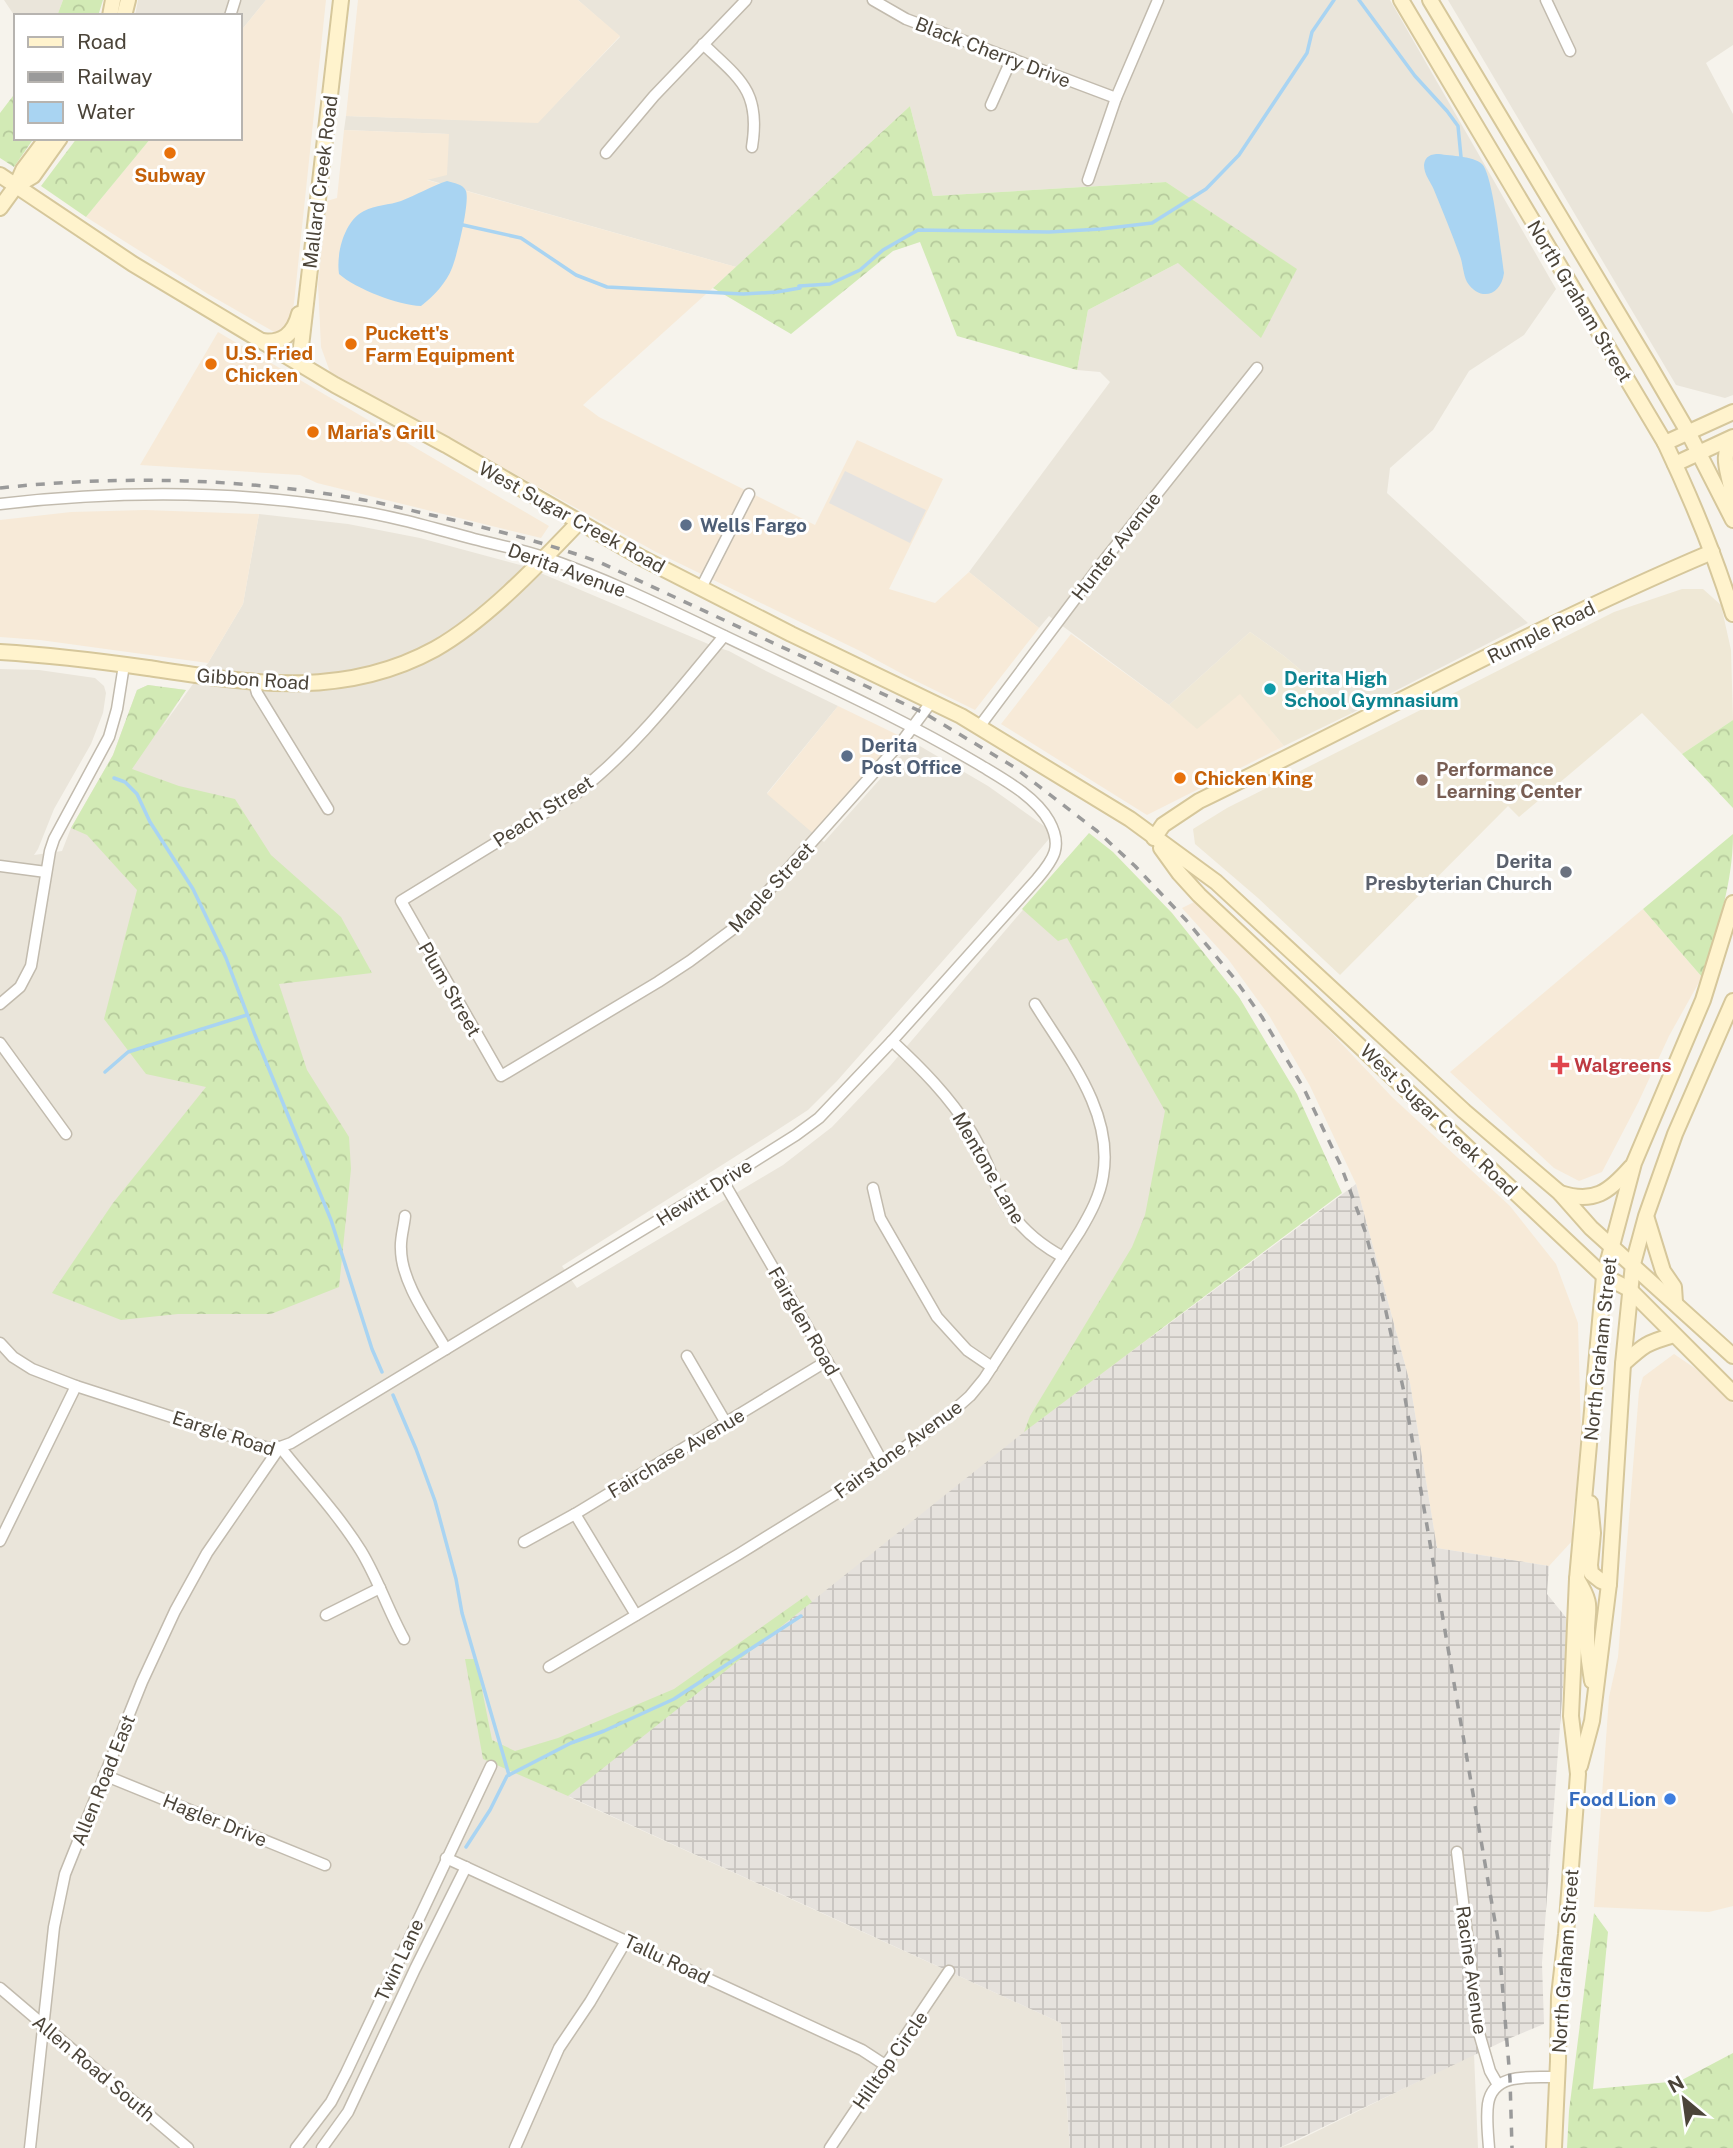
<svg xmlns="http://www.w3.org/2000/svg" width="1733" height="2148" viewBox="0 0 1733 2148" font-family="'Public Sans',sans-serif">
  <defs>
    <pattern id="industrial-grid" width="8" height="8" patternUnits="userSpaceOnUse" patternTransform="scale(1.75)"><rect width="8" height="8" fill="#e6e2dd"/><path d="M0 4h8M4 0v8" fill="none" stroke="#c7c3be"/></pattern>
    <pattern id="forest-crowns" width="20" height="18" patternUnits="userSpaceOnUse" patternTransform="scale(1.75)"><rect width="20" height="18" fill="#d2eab5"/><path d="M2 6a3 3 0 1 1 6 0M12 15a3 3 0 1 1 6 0" fill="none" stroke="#b6ca9c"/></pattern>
  </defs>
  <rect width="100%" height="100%" fill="#f6f3ec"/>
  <!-- residential -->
  <g fill="#eae5da">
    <polygon points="4,0 63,0 57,16 16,16 16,18"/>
    <polygon points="138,0 266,0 240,32 240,16 135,16"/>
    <polygon points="578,0 1390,0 1556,289 1524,335 1469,371 1433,430 1390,468 1387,493 1528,623 1352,713 1284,656 1250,632 1169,705 1049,616 1039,628 969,572 1110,382 1100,372 1077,370 1088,310 1178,263 1296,269 1166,182 933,196 910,106 736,267 425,179 448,134 344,130 346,116 538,122 620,37"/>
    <polygon points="1448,0 1733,0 1733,45 1706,63 1733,114 1733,395 1725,398 1676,385"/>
    <polygon points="259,514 348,524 420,538 524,566 713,646 729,651 766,671 838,706 767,793 824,842 913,742 988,786 1054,833 1014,880 837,1081 808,1110 768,1136 562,1266 577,1288 783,1165 832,1127 890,1066 1067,858 1170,959 1222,1028 1155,1334 569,1797 1061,2023 1070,2148 0,2148 0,669 39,670 95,678 104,686 106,693 103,713 91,744 54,809 38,849 34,855 62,851 71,828 113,755 137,690 148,685 186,690 160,730 208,663 243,604"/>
    <polygon points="1474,2054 1478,2148 1279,2148 1291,2144"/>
  </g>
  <!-- commercial -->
  <g fill="#f7ead8">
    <polygon points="266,0 326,0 294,303 291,319 288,326 276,333 208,294 86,217 151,138 240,138 240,32"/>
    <polygon points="358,0 578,0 620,36 538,123 346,116"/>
    <polygon points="344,130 449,134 447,175 427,180 736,267 583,405 599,417 815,525 857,440 943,479 889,589 935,603 969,572 1039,628 975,710 908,677 858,650 656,552 330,372 321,347 318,284 327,201 337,198"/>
    <polygon points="218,332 549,526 541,538 317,483 300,475 140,465"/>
    <polygon points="145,510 259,514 243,604 208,663 40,640 0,637 0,520 71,512"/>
    <polygon points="1071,634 1169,705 1197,728 1240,693 1284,746 1147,815 1001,724"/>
    <polygon points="838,706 902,737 814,834 767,794"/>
    <polygon points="1196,901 1305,1005 1392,1097 1510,1206 1556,1264 1578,1323 1581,1433 1576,1493 1572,1521 1573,1540 1549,1566 1437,1548 1410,1383 1356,1184 1310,1086 1270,1017 1228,959 1182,908"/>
    <polygon points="1643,909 1702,977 1669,1036 1638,1103 1602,1172 1579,1181 1554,1168 1450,1072"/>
    <polygon points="1674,1354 1696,1369 1733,1403 1733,1906 1709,1912 1594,1907 1609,1697 1618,1657 1639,1391 1643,1377"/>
  </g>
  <!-- industrial -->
  <polygon fill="url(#industrial-grid)" points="1356,1184 1410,1383 1437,1548 1549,1566 1547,1594 1568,1620 1542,1963 1544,2024 1508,2039 1279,2148 1070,2148 1061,2023 568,1796 1024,1432"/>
  <!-- education -->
  <g fill="#efe8d6">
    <polygon points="1682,589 1703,589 1721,605 1731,650 1733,720 1682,754 1642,713 1519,817 1508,806 1340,975 1258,898 1195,844 1193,829 1227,808 1614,612"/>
    <polygon points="1250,632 1284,656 1352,713 1284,746 1240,694 1197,729 1169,705"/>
  </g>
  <!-- forest -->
  <g fill="url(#forest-crowns)">
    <polygon points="63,0 103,0 98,16 57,16"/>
    <polygon points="16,92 16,138 34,138 14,167 0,158 0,113"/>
    <polygon points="910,106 933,196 1166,182 1297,269 1261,338 1178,263 1088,310 1077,370 957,336 920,242 893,251 791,334 713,288"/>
    <polygon points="77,138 151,138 86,217 41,186"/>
    <polygon points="148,685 186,690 132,769 179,786 235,799 271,855 341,917 372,973 279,984 307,1070 349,1137 351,1169 339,1287 271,1314 178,1314 121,1320 52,1293 113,1203 206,1087 146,1074 104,1019 137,890 87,835 71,828 113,755 137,690"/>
    <polygon points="1733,720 1733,808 1682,754"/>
    <polygon points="1089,833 1113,852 1172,913 1239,997 1297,1094 1342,1193 1024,1432 1030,1416 1132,1247 1145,1215 1165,1111 1067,938 1058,941 1022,909"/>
    <path d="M 1733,834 C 1733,884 1717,930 1702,977 L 1643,909 Z"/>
    <polygon points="807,1595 812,1602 568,1796 483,1759 465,1659 476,1659 492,1740 515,1751 558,1738 674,1689"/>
    <polygon points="1594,1913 1608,1932 1593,2089 1680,2081 1733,2053 1733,2148 1567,2148 1569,2111"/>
  </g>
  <!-- parking -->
  <polygon fill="#e5e3e0" points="845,471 926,510 910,543 829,503"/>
  <!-- water -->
  <g fill="#a9d4f2">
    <path d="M 1439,154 C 1451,156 1473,156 1482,164 C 1493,174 1501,254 1504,273 C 1501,296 1480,302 1467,282 C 1463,274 1463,264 1460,256 C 1452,234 1443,212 1434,190 C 1431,182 1424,175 1424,165 C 1425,156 1431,154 1439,154 Z"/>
    <path d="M 447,181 C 454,183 463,184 466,191 C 470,202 457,256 452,268 C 447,282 433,297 421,306 C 398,305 356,289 339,274 C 336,254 344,221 364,211 C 375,205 390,205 401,201 C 417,195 431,186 447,181 Z"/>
  </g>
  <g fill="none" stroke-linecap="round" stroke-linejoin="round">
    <!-- stream -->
    <g stroke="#a9d4f2" stroke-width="3.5">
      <polyline points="1359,0 1415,76 1447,111 1458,126 1461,157"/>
      <polyline points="463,225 521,238 576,275 607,287 743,294 777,292 800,288 799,286 830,284 860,270 883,250 918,230 1049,232 1101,229 1152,223 1206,189 1239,155 1307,53 1312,32 1334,0"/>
      <polyline points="114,778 125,782 137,794 150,822 193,889 226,958 255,1035 331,1220 372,1349 382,1372"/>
      <polyline points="105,1072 128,1052 247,1015"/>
      <polyline points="393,1395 416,1449 435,1501 456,1579 462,1613 509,1775"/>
      <polyline points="466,1847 490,1810 507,1776 571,1743 604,1731 674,1699 801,1616"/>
    </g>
    <defs>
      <g id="street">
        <polyline points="873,0 906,19 1116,98"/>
        <polyline points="1546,0 1570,51"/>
        <polyline points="230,16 235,0"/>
        <path d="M 703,44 C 740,79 761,91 752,147"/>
        <polyline points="991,105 1012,58"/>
        <polyline points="606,153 654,96 746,0"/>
        <polyline points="1088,180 1116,98 1158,0"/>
        <path d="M 0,504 C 114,491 238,490 352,510 C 393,516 433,528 474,539 C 497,545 520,549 543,557 C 616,582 686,618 756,651 C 832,687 908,722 980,765 C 1003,779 1035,796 1049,821 C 1063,846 1054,859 1037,879 L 892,1041 L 819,1118 L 796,1135 L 723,1181 L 291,1443 L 280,1447 L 268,1448 L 76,1386 L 32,1369 L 13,1357 L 0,1343"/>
        <polyline points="701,588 749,494"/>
        <path d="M 724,636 C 679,690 633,750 577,793 L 401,901 L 501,1076 L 658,982 L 690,961 L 737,926 L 903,740 L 932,701"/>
        <polyline points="254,682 257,693 328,809"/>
        <polyline points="979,727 1102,563 1257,368"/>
        <polyline points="0,866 46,872"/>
        <polyline points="0,1004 20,987 31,966 50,851 54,839 109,737 117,709 124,665"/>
        <path d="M 892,1041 C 921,1068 949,1096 970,1130 C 984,1152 991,1175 1002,1198 C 1016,1225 1037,1243 1063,1257"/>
        <polyline points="0,1043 66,1134"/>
        <polyline points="723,1181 827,1361 883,1463"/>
        <polyline points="873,1188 880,1218 937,1317 967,1350 992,1367"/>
        <path d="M 405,1216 C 404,1227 400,1239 401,1249 C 401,1282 430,1321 446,1349"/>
        <polyline points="687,1356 726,1423"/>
        <path d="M 280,1447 C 307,1481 338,1514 361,1551 C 378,1579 388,1610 404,1639"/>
        <polyline points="575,1514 636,1615"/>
        <polyline points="0,1541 76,1386"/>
        <polyline points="524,1542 575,1514 827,1361"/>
        <polyline points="326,1615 380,1588"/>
        <path d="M 549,1667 L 739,1554 L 863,1477 L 944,1419 L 970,1396 L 984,1379 L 1080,1231 C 1090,1214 1100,1196 1103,1176 C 1114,1112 1067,1056 1035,1004"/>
        <polyline points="104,1775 325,1865"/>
        <polyline points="1457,1852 1479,2033 1490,2071 1498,2085"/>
        <polyline points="446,1858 862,2050 885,2065"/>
        <polyline points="0,1988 188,2148"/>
        <polyline points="30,2148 54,1927 65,1874 142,1682 175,1611 207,1553 280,1447"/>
        <polyline points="296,2148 331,2102 346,2073 491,1766"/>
        <polyline points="322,2148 348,2112 415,1969 466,1867"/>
        <polyline points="515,2148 559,2048 590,2002 626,1941"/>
        <polyline points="830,2148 949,1971"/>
        <path d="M 1489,2148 C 1488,2134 1486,2118 1488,2104 C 1493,2071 1533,2078 1558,2077"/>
      </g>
      <g id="secondary">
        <path d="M 1401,0 L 1665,443 C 1691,498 1715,555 1733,614"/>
        <polyline points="1430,0 1649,365 1688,432 1733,520"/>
        <polyline points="110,16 113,0"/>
        <polyline points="124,16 128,0"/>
        <polyline points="0,175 133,264 335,385 446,445 642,558 791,634 961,716 1130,819 1216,882 1464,1111 1560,1193 1591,1228 1733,1356"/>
        <polyline points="16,186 33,176 60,138"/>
        <polyline points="0,208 16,186 23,170 47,138"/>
        <path d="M 261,341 C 282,344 294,334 299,314"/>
        <polyline points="299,364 341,0"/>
        <polyline points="1665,443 1733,412"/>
        <polyline points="1675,464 1733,437"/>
        <path d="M 1729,511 C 1730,504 1732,496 1731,488 C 1728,470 1720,455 1733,439"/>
        <path d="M 0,652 C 50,655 99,661 148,668 C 248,683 342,700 435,649 C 486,620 538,565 579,522"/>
        <path d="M 1154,838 L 1163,825 L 1199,801 C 1370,718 1537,626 1712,552"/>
        <polyline points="1161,848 1179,873 1199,895 1604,1276 1629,1289 1733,1393"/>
        <path d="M 1560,1193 C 1594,1204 1609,1192 1631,1167"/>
        <polyline points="1647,1219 1663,1271 1674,1287 1675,1302"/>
        <path d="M 1623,1364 C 1644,1345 1646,1343 1674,1335"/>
        <polyline points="1590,1503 1593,1533 1590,1565 1591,1573 1601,1581 1609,1584"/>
        <path d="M 1577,1579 C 1595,1608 1586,1607 1587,1637 C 1587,1652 1590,1667 1592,1681"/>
        <polyline points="1580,1766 1592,1721 1609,1584 1623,1364 1633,1264 1646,1216 1675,1134 1733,1001"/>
        <polyline points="1554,2148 1558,2061 1559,1996 1566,1934 1578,1774 1571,1716 1577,1579 1604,1276 1634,1163 1703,1000 1733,903"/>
      </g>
    </defs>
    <!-- street casing -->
    <use href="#street" stroke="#c2bbae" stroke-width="13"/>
    <!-- secondary casing -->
    <use href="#secondary" stroke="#d6c79b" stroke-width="18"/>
    <!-- street -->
    <use href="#street" stroke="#fff" stroke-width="10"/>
    <!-- secondary -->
    <use href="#secondary" stroke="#fff3cd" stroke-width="14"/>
    <!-- rail -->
    <path stroke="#9a9a9a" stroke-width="3.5" stroke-dasharray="9 9" stroke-linecap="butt" d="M 0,488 C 120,475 245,478 364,500 C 388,504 412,511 436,516 C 492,529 546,543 599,562 L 924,713 L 1014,767 L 1097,831 L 1135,866 L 1186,920 L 1234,978 L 1262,1017 L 1304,1089 L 1341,1166 L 1365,1231 L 1382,1294 L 1404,1392 L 1499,1945 L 1510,2079 L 1512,2148"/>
  </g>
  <!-- markers -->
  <g fill="#e8710a" stroke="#fff" stroke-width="2.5">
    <circle cx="170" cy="153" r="7"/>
    <circle cx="351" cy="344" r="7"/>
    <circle cx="211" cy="364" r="7"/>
    <circle cx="313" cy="432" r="7"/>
    <circle cx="1180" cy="778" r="7"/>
  </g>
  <g fill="#5c6f8a" stroke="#fff" stroke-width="2.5">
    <circle cx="686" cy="525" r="7"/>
    <circle cx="847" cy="756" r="7"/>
  </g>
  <circle fill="#0f9aa8" stroke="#fff" stroke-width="2.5" cx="1270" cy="689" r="7"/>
  <circle fill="#8d6e63" stroke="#fff" stroke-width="2.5" cx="1422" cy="780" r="7"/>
  <circle fill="#6b7280" stroke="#fff" stroke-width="2.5" cx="1566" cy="872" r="7"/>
  <path fill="#e0444e" stroke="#fff" stroke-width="2.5" d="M1556.5 1054.5h7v7h7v7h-7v7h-7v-7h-7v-7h7z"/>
  <circle fill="#3f7fe0" stroke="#fff" stroke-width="2.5" cx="1670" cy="1799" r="7"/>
  <g text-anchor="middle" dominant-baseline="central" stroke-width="6" stroke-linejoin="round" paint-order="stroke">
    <!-- street labels -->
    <g font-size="19" fill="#4b4439" stroke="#fff">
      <text transform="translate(993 52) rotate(21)">Black Cherry Drive</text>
      <text transform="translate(320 182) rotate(-83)">Mallard Creek Road</text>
      <text transform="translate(1580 301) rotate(59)">North Graham Street</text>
      <text transform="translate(572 517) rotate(29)">West Sugar Creek Road</text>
      <text transform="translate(1116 546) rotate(-52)">Hunter Avenue</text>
      <text transform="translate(567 570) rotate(20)">Derita Avenue</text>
      <text transform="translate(1541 632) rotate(-26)">Rumple Road</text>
      <text transform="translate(253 679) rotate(4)">Gibbon Road</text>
      <text transform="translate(543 811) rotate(-33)">Peach Street</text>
      <text transform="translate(771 887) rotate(-47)">Maple Street</text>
      <text transform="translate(450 989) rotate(60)">Plum Street</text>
      <text transform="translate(1439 1120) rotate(44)">West Sugar Creek Road</text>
      <text transform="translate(989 1168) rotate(60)">Mentone Lane</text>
      <text transform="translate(704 1192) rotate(-32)">Hewitt Drive</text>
      <text transform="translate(804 1321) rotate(60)">Fairglen Road</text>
      <text transform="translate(1600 1349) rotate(-84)">North Graham Street</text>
      <text transform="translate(224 1433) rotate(18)">Eargle Road</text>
      <text transform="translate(898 1449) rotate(-36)">Fairstone Avenue</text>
      <text transform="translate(676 1453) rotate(-31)">Fairchase Avenue</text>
      <text transform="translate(103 1780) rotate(-68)">Allen Road East</text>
      <text transform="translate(215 1820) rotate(22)">Hagler Drive</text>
      <text transform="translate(667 1959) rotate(25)">Tallu Road</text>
      <text transform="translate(399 1960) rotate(-65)">Twin Lane</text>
      <text transform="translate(1565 1961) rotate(-86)">North Graham Street</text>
      <text transform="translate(1472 1970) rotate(82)">Racine Avenue</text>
      <text transform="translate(890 2060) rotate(-55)">Hilltop Circle</text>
      <text transform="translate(94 2068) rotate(40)">Allen Road South</text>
    </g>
    <!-- food labels -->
    <g font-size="19" font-weight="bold" fill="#c56008" stroke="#fff" text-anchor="start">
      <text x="170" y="175" text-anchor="middle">Subway</text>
      <text x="365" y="333">Puckett's<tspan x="365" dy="22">Farm Equipment</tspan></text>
      <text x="225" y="353">U.S. Fried<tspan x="225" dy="22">Chicken</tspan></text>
      <text x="327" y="432">Maria's Grill</text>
      <text x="1194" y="778">Chicken King</text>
    </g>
    <!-- service labels -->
    <g font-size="19" font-weight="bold" fill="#4e5e75" stroke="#fff" text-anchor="start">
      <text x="700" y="525">Wells Fargo</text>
      <text x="861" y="745">Derita<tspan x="861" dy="22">Post Office</tspan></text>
    </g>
    <!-- culture labels -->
    <g font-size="19" font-weight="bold" fill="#0d838f" stroke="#fff" text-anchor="start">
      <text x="1284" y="678">Derita High<tspan x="1284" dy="22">School Gymnasium</tspan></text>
    </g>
    <!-- education labels -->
    <g font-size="19" font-weight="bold" fill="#785e54" stroke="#fff" text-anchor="start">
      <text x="1436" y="769">Performance<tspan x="1436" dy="22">Learning Center</tspan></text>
    </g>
    <!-- worship labels -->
    <g font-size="19" font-weight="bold" fill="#5b616d" stroke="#fff" text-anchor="end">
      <text x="1552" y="861">Derita<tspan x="1552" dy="22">Presbyterian Church</tspan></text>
    </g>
    <!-- health labels -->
    <g font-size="19" font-weight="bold" fill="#be3a42" stroke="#fff" text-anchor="start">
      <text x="1574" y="1065">Walgreens</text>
    </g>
    <!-- shop labels -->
    <g font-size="19" font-weight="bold" fill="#366cbe" stroke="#fff" text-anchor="end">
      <text x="1656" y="1799">Food Lion</text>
    </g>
  </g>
  <!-- legend -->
  <rect x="14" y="14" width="228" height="126" fill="#ffffff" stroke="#b7b4b0" stroke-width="2"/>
  <rect x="28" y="37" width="35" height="10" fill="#fff3cd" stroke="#b7b4b0" stroke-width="2"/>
  <text x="77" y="49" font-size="21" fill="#4b4439">Road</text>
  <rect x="28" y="72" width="35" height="10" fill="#9a9a9a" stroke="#b7b4b0" stroke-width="2"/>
  <text x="77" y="84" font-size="21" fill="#4b4439">Railway</text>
  <rect x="28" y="102" width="35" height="21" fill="#a9d4f2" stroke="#b7b4b0" stroke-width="2"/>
  <text x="77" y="119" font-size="21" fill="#4b4439">Water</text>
  <!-- north arrow -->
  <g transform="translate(1684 2099) rotate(331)" stroke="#ffffff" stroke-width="5" paint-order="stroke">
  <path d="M0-5L12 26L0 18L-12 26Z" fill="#4b4439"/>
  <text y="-10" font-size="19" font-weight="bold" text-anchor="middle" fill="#4b4439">N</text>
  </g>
</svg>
